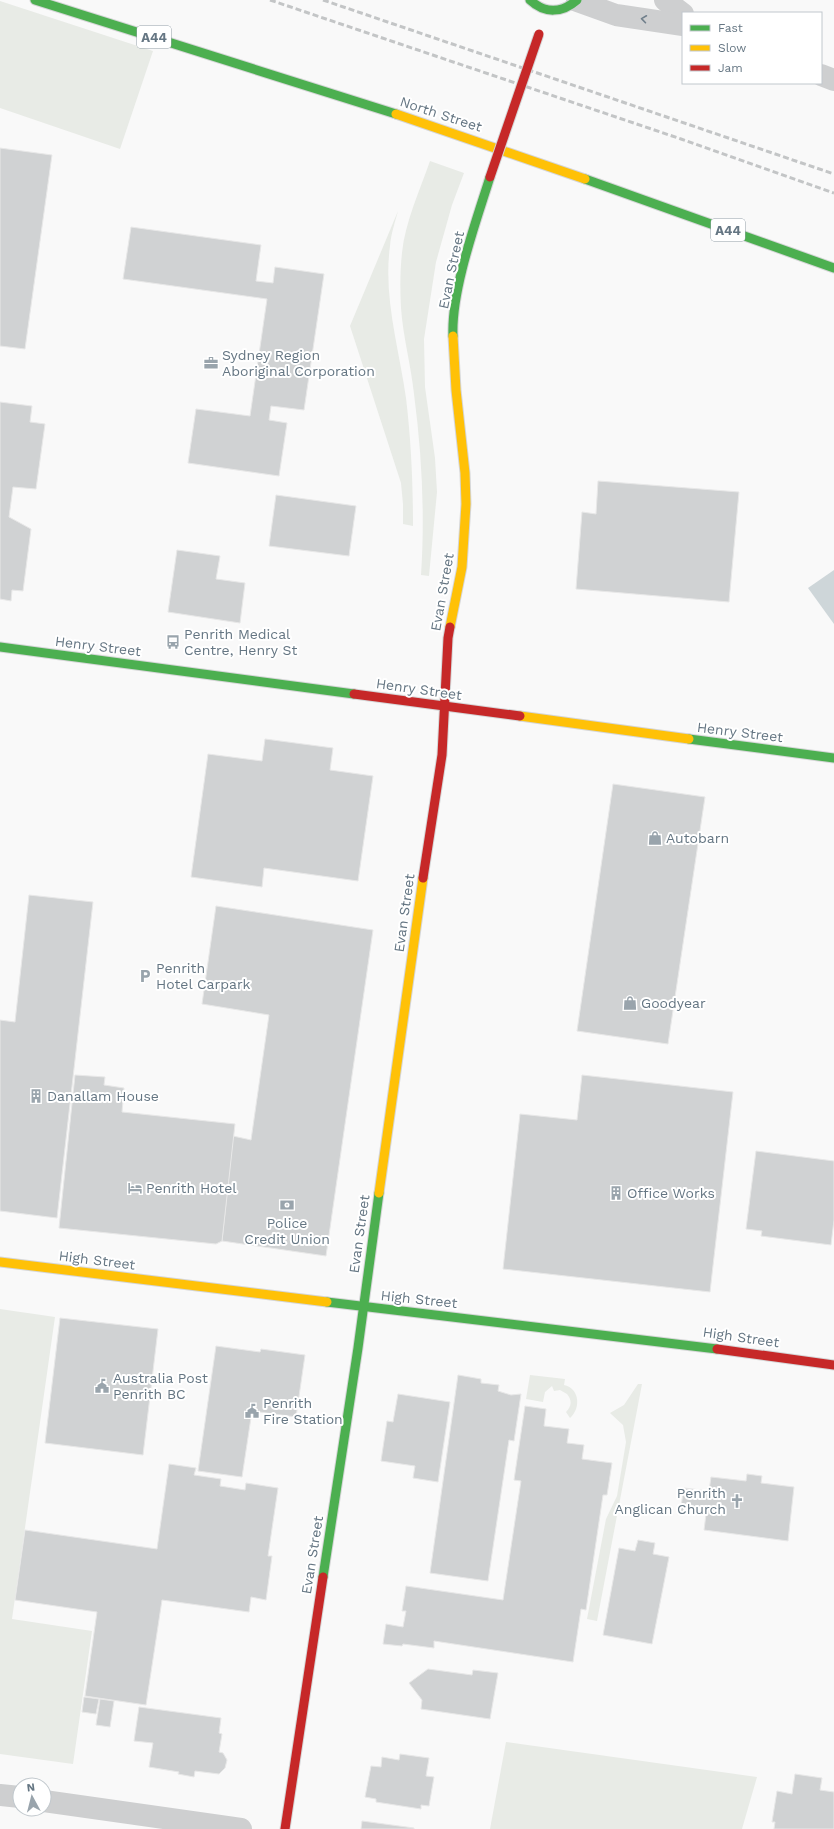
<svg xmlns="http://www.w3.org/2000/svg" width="834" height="1829" viewBox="0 0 834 1829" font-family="'Work Sans',sans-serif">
  <rect width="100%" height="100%" fill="#f9f9f9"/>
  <!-- green -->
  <g fill="#e8ebe6">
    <polygon points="0,1 153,51 120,149 0,108"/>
    <path d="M 430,161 L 464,173 L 452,205 L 436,262 L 424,339 L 425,387 L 435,458 L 437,492 L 429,576 L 421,575 C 425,515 422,455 414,394 C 411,365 403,337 401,308 C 400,290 400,271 402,253 C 405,222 420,190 430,161 Z"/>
    <path d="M 398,211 C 395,222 391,234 390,246 C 383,297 399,348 406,398 C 411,440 413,482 413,526 L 403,524 L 403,504 L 401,483 L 350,326 Z"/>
    <polygon points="0,1309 55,1317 12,1619 92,1631 73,1764 0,1754"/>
    <path d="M 530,1375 L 565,1379 L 564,1385 C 580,1388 581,1409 570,1418 L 566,1412 C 572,1406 572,1400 567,1394 L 560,1390 L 554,1391 L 552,1386 L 545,1392 L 543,1402 L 526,1399 Z"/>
    <polygon points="638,1384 642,1384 597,1621 587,1619 606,1519 617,1496 626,1442 623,1425 610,1413 624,1405"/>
    <polygon points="506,1742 757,1777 742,1829 490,1829"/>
  </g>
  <!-- water -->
  <polygon fill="#ced6d9" points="834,570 834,624 808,588"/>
  <!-- building -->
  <g fill="#d0d2d3" stroke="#e8e8e8">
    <polygon points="0,148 52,155 25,349 0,346"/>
    <polygon points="131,227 261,245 256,281 273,283 275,267 324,274 304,410 271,406 269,420 287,423 279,476 188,463 196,409 250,416 267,299 123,279"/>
    <polygon points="0,402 32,406 30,422 45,424 36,489 13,487 9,517 31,529 23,591 12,590 11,601 0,599"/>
    <polygon points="598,481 739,492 729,602 576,589 582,512 596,514"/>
    <polygon points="276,495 356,506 349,556 269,546"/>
    <polygon points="177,550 220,556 216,579 245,583 240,623 168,612"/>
    <polygon points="265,739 333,748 330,770 373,776 358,881 264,868 262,887 191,877 208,754 262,761"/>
    <polygon points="613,784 705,797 668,1044 577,1031"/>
    <polygon points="29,895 93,902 57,1218 0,1211 0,1020 15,1022"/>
    <polygon points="216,906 373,930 326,1256 222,1241 233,1136 251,1140 269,1015 202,1004"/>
    <polygon points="75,1075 105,1077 104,1085 124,1088 122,1112 235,1124 222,1241 216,1244 59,1228"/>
    <polygon points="582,1075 733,1092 710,1292 503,1269 520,1114 577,1120"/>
    <polygon points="756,1151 834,1161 834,1220 831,1245 761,1236 762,1231 746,1229"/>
    <polygon points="60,1318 158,1329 143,1455 45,1443"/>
    <polygon points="216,1346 260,1352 261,1349 305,1355 296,1417 252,1411 242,1477 198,1471"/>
    <polygon points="458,1375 481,1379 481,1383 499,1385 498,1391 511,1395 521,1394 514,1441 509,1440 488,1581 430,1573"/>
    <polygon points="398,1394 450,1402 438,1482 413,1478 415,1466 381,1461 387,1421 393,1422"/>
    <polygon points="525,1406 546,1409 544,1426 569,1429 567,1443 584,1445 582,1459 612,1463 607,1495 603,1495 586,1610 581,1609 573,1662 434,1641 434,1648 403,1644 402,1646 383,1644 386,1624 403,1627 406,1611 402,1611 406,1586 503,1600 521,1481 514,1480"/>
    <polygon points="169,1464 196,1468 194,1475 221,1479 220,1486 245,1490 246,1483 278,1488 268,1556 272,1556 266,1600 251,1597 249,1612 162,1600 146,1705 85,1696 97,1612 15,1600 25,1530 157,1549"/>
    <polygon points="747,1474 762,1476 761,1483 794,1487 788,1541 704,1530 706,1514 680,1512 684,1488 709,1491 711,1477 746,1481"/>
    <polygon points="638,1540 655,1543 653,1554 669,1557 652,1644 603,1635 619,1548 635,1551"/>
    <polygon points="428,1669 472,1675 473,1670 498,1673 490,1719 421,1709 422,1700 409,1683"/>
    <polygon points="84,1697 99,1699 96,1714 82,1712"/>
    <polygon points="100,1699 114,1701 110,1727 96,1725"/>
    <polygon points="139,1707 221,1718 219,1733 222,1734 219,1752 223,1753 227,1760 225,1768 219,1774 195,1771 194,1777 178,1774 179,1772 149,1767 153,1743 134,1741"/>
    <polygon points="400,1754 429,1758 426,1776 434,1777 429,1806 421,1805 421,1809 376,1802 376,1799 365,1797 371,1766 381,1767 382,1757 399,1760"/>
    <polygon points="795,1774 822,1778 820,1790 834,1792 834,1829 774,1829 775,1822 772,1822 777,1791 792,1794"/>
    <polygon points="362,1821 414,1828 414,1829 361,1829"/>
  </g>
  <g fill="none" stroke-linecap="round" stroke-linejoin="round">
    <defs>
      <g id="fast">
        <polyline points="35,0 396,114"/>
        <path d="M 530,0 C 545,14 562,13 577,0"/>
        <polyline points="585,179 834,268"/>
        <path d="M 453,336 C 451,290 476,222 490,177"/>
        <polyline points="0,647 354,694"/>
        <polyline points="689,739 834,758"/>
        <polyline points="327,1302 717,1349"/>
        <polyline points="323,1577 358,1348 379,1193"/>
      </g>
      <g id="slow">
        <polyline points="396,114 585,179"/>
        <polyline points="450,627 462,567 466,504 465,473 456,390 453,336"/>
        <polyline points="520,716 689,739"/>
        <polyline points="379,1193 423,878"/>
        <polyline points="0,1262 327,1302"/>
      </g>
      <g id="jam">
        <polyline points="354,694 520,716"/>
        <polyline points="423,878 442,755 448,638 450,627"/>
        <polyline points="717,1349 834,1365"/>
        <polyline points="285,1829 323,1577"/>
      </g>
    </defs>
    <!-- fast casing -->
    <use href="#fast" stroke="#d5d6d7" stroke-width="11"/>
    <!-- slow casing -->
    <use href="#slow" stroke="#d5d6d7" stroke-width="11"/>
    <!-- jam casing -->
    <use href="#jam" stroke="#d5d6d7" stroke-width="11"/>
    <!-- street -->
    <g stroke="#cecfd0" stroke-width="22">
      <polyline points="665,0 683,14"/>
      <polyline points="577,1 616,15 683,25"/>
      <polyline points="821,75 834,80"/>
      <polyline points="0,1795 20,1797"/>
      <polyline points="44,1801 241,1829"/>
    </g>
    <!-- fast -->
    <use href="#fast" stroke="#4caf50" stroke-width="9"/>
    <!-- slow -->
    <use href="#slow" stroke="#ffc107" stroke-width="9"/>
    <!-- jam -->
    <use href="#jam" stroke="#c62828" stroke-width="9"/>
    <!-- rail -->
    <g stroke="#c3c5c6" stroke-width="3" stroke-dasharray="6 3" stroke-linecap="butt">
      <polyline points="270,0 681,139 834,193"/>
      <polyline points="323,0 834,174"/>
    </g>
    <defs>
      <polyline id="jam-bridge" points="490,177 539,34"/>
    </defs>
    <!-- jam-bridge casing -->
    <use href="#jam-bridge" stroke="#d5d6d7" stroke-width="11" stroke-linecap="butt"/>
    <!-- jam-bridge -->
    <use href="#jam-bridge" stroke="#c62828" stroke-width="9"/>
  </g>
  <!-- one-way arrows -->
  <defs><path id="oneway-chevron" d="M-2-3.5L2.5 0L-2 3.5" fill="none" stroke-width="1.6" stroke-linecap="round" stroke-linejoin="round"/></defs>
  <use stroke="#707f8b" href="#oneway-chevron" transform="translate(644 19) rotate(-172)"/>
  <!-- icons -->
  <defs>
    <symbol id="office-bare" viewBox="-9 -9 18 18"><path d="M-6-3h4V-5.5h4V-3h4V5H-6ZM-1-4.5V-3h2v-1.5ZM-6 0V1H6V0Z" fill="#99a4ac" stroke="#fff" stroke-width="2.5" paint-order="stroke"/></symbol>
    <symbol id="bus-bare" viewBox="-9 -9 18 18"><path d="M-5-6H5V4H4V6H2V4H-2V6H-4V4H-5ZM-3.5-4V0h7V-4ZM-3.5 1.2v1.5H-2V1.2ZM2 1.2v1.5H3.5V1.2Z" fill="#99a4ac" stroke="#fff" stroke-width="2.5" paint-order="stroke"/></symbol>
    <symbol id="shop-bare" viewBox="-9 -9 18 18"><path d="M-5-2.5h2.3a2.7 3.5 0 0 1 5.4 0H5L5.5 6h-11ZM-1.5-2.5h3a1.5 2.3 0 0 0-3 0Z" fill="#99a4ac" stroke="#fff" stroke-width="2.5" paint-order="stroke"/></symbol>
    <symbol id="parking-bare" viewBox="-9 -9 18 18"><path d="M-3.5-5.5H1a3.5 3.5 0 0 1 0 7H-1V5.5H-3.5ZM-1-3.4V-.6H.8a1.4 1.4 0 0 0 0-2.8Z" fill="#99a4ac" stroke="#fff" stroke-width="2.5" paint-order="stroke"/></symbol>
    <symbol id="building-bare" viewBox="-9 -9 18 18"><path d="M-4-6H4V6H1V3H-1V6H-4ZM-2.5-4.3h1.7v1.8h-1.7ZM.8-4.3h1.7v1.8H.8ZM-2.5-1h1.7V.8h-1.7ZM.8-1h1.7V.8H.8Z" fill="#99a4ac" stroke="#fff" stroke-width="2.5" paint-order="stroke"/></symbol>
    <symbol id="hotel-bare" viewBox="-9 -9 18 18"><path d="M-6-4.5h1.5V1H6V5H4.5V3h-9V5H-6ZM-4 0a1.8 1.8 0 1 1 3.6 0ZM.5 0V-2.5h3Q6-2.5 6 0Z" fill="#99a4ac" stroke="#fff" stroke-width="2.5" paint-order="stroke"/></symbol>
    <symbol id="bank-bare" viewBox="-9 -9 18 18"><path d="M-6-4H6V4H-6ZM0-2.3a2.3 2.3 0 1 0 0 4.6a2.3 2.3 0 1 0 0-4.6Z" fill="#99a4ac" stroke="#fff" stroke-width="2.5" paint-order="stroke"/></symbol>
    <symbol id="civic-bare" viewBox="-9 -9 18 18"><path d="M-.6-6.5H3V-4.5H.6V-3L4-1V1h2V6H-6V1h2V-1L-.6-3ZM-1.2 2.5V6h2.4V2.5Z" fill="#99a4ac" stroke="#fff" stroke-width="2.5" paint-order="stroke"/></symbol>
    <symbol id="church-bare" viewBox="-9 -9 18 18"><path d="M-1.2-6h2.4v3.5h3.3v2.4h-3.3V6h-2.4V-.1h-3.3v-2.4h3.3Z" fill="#99a4ac" stroke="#fff" stroke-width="2.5" paint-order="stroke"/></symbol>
  </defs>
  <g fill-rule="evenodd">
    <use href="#office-bare" x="201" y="353" width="20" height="20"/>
    <use href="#bus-bare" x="163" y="632" width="20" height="20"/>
    <use href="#shop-bare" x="645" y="828" width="20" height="20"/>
    <use href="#parking-bare" x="135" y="966" width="20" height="20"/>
    <use href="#shop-bare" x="620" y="993" width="20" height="20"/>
    <use href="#building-bare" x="26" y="1086" width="20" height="20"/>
    <use href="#hotel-bare" x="125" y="1178" width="20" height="20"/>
    <use href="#building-bare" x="606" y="1183" width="20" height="20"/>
    <use href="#bank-bare" x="277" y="1195" width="20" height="20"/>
    <use href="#civic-bare" x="92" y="1376" width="20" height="20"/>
    <use href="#civic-bare" x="242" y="1401" width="20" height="20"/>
    <use href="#church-bare" x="727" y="1491" width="20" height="20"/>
  </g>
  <g text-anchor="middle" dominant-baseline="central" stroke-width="4" stroke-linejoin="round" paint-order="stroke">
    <!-- shield labels -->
    <g fill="#fff" stroke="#939fa8" stroke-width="1">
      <rect x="137" y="26" width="34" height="22" rx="3"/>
      <rect x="711" y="219" width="34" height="22" rx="3"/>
    </g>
    <g font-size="13" font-weight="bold" fill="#657683">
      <text x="154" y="37">A44</text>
      <text x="728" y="230">A44</text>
    </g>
    <!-- street labels -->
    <g font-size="14" fill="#657683" stroke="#fff">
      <text transform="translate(441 114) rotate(18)">North Street</text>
      <text transform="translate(451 270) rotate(-78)">Evan Street</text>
      <text transform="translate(442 592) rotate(-80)">Evan Street</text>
      <text transform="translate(98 646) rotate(7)">Henry Street</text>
      <text transform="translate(419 689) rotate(8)">Henry Street</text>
      <text transform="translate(740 732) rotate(7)">Henry Street</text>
      <text transform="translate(404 913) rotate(-82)">Evan Street</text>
      <text transform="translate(359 1234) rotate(-82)">Evan Street</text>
      <text transform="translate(97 1260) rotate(7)">High Street</text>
      <text transform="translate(419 1299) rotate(6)">High Street</text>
      <text transform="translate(741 1337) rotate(8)">High Street</text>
      <text transform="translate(312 1555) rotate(-81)">Evan Street</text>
    </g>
    <!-- poi labels -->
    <g font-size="14" fill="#657683" stroke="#fff" text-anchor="start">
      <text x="222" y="355">Sydney Region<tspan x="222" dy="16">Aboriginal Corporation</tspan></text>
      <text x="184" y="634">Penrith Medical<tspan x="184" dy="16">Centre, Henry St</tspan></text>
      <text x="666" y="838">Autobarn</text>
      <text x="156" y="968">Penrith<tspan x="156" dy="16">Hotel Carpark</tspan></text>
      <text x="641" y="1003">Goodyear</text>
      <text x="47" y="1096">Danallam House</text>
      <text x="146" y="1188">Penrith Hotel</text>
      <text x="627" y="1193">Office Works</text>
      <text x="287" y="1223" text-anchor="middle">Police<tspan x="287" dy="16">Credit Union</tspan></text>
      <text x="113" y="1378">Australia Post<tspan x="113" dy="16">Penrith BC</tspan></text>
      <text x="263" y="1403">Penrith<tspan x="263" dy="16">Fire Station</tspan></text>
      <text x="726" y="1493" text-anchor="end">Penrith<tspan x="726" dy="16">Anglican Church</tspan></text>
    </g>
  </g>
  <!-- legend -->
  <rect x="682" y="12" width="140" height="72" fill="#ffffff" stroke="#c1c8cd"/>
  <rect x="690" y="25" width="20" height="6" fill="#4caf50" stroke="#c1c8cd"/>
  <text x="718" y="32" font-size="12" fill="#657683">Fast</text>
  <rect x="690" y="45" width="20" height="6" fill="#ffc107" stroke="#c1c8cd"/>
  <text x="718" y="52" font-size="12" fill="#657683">Slow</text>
  <rect x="690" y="65" width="20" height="6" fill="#c62828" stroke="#c1c8cd"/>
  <text x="718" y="72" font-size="12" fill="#657683">Jam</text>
  <!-- north arrow -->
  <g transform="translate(32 1797) rotate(353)"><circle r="19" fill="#ffffff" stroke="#c1c8cd"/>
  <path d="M0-3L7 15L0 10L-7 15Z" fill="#99a4ac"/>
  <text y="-6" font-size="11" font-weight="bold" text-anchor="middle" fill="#657683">N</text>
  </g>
</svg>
